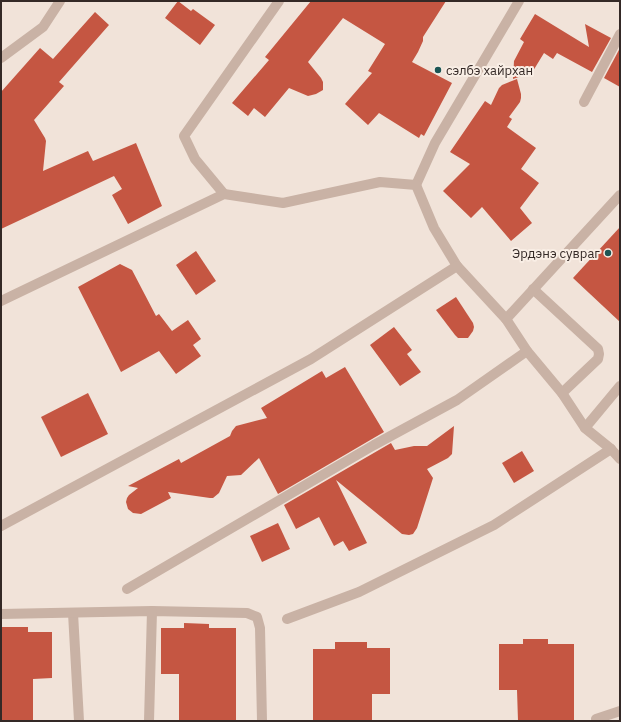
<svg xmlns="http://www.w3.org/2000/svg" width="621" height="722" viewBox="0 0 621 722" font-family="'IBM Plex Sans',sans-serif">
  <rect width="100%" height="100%" fill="#f1e3d9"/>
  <!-- building -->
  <g fill="#c55642">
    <polygon points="178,1 191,11 193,9 215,25 200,45 165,18"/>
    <polygon points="311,1 446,1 423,37 423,41 418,52 412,62 452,83 424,136 421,134 419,138 379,113 368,125 345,104 372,73 368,71 385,44 343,18 308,62 321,78 323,82 323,90 316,94 308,96 289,88 265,117 254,108 248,116 232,103 269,60 265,57"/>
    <polygon points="95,12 109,25 59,82 64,86 34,120 45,138 46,141 43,171 88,151 93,161 136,143 162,206 128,224 112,195 122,189 114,176 1,229 1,92 40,48 53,59"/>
    <polygon points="535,14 589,47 585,24 611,38 592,72 557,53 553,59 544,53 533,71 530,73 513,79 514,61 524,42 520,39"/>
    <polygon points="620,48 620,87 604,78"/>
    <polygon points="517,79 521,94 521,98 520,102 509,117 512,119 507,127 536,148 521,169 539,183 520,208 532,223 511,241 482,207 471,218 443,191 470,164 450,152 485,101 491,105 499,88 502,85"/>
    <polygon points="620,227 620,322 573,278"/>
    <polygon points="196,251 216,281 196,295 176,265"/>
    <polygon points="120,264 132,270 156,316 159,314 172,331 188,320 201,339 193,345 201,356 176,374 159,351 121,372 78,287"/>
    <polygon points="456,297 473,323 474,327 473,331 468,338 458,338 455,335 436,310"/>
    <polygon points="394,327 412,350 407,354 421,372 400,386 370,345"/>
    <polygon points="345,367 384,432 278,494 259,458 241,475 227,476 219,493 213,498 210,498 168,492 171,498 141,514 133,513 128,509 126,502 127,498 129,495 138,488 128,486 179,459 181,463 230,436 232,431 236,426 267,418 261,408 322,371 326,378"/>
    <polygon points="88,393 108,434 61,457 41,417"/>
    <polygon points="454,426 452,454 448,458 427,469 433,478 417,528 413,534 409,535 402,534 336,480 367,543 349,551 343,541 334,546 319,517 296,529 284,505 391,443 395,450 414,446 427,446"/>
    <polygon points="522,451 534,471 514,483 502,463"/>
    <polygon points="278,523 290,549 262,562 250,536"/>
    <polygon points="184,623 209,624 209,628 236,628 236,721 179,721 179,674 161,674 161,628 184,628"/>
    <polygon points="1,627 28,627 28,632 52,632 52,678 33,679 33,721 1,721"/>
    <polygon points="523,639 548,639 548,644 574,644 574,721 518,721 517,690 499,690 499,644 523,644"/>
    <polygon points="335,642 367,642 367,648 390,648 390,694 372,694 372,721 313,721 313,649 335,649"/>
  </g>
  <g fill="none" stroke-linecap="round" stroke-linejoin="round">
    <!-- lane -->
    <g stroke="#c9b2a5" stroke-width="10">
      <polyline points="533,289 598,349 599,354 598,359 562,393"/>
      <polyline points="506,319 620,195"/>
      <polyline points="585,428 620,386"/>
      <polyline points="73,613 79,721"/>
      <polyline points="1,614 152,611 247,613 257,617 260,628 262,721"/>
      <polyline points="149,721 152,611"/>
    </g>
    <!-- street -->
    <g stroke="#c9b2a5" stroke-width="10">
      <polyline points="1,58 43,27 60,1"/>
      <polyline points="584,102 620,34"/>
      <polyline points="416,185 435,143 519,1"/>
      <polyline points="224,194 195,159 184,136 279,1"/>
      <polyline points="1,301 224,194 283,203 380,182 416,185 434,228 457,266 506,319 527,351 562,393 585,428 611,449 620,459"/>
      <polyline points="1,526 311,359 457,266"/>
      <polyline points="127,589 374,445 457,400 527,351"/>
      <polyline points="287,619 359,592 494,525 611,449"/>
      <polyline points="596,719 620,711"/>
    </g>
  </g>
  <!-- markers -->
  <g fill="#1c5554" stroke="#f9eee5" stroke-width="1.5">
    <circle cx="438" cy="70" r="4"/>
    <circle cx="608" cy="253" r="4"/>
  </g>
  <g text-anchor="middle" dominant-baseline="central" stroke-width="4" stroke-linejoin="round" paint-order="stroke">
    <!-- poi labels -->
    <g font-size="13" fill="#342926" stroke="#f9eee5" text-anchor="start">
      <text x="446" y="70">сэлбэ хайрхан</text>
      <text x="600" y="253" text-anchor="end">Эрдэнэ сувраг</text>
    </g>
  </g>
  <!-- border -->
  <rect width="621" height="722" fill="none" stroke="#342926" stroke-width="4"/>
</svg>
